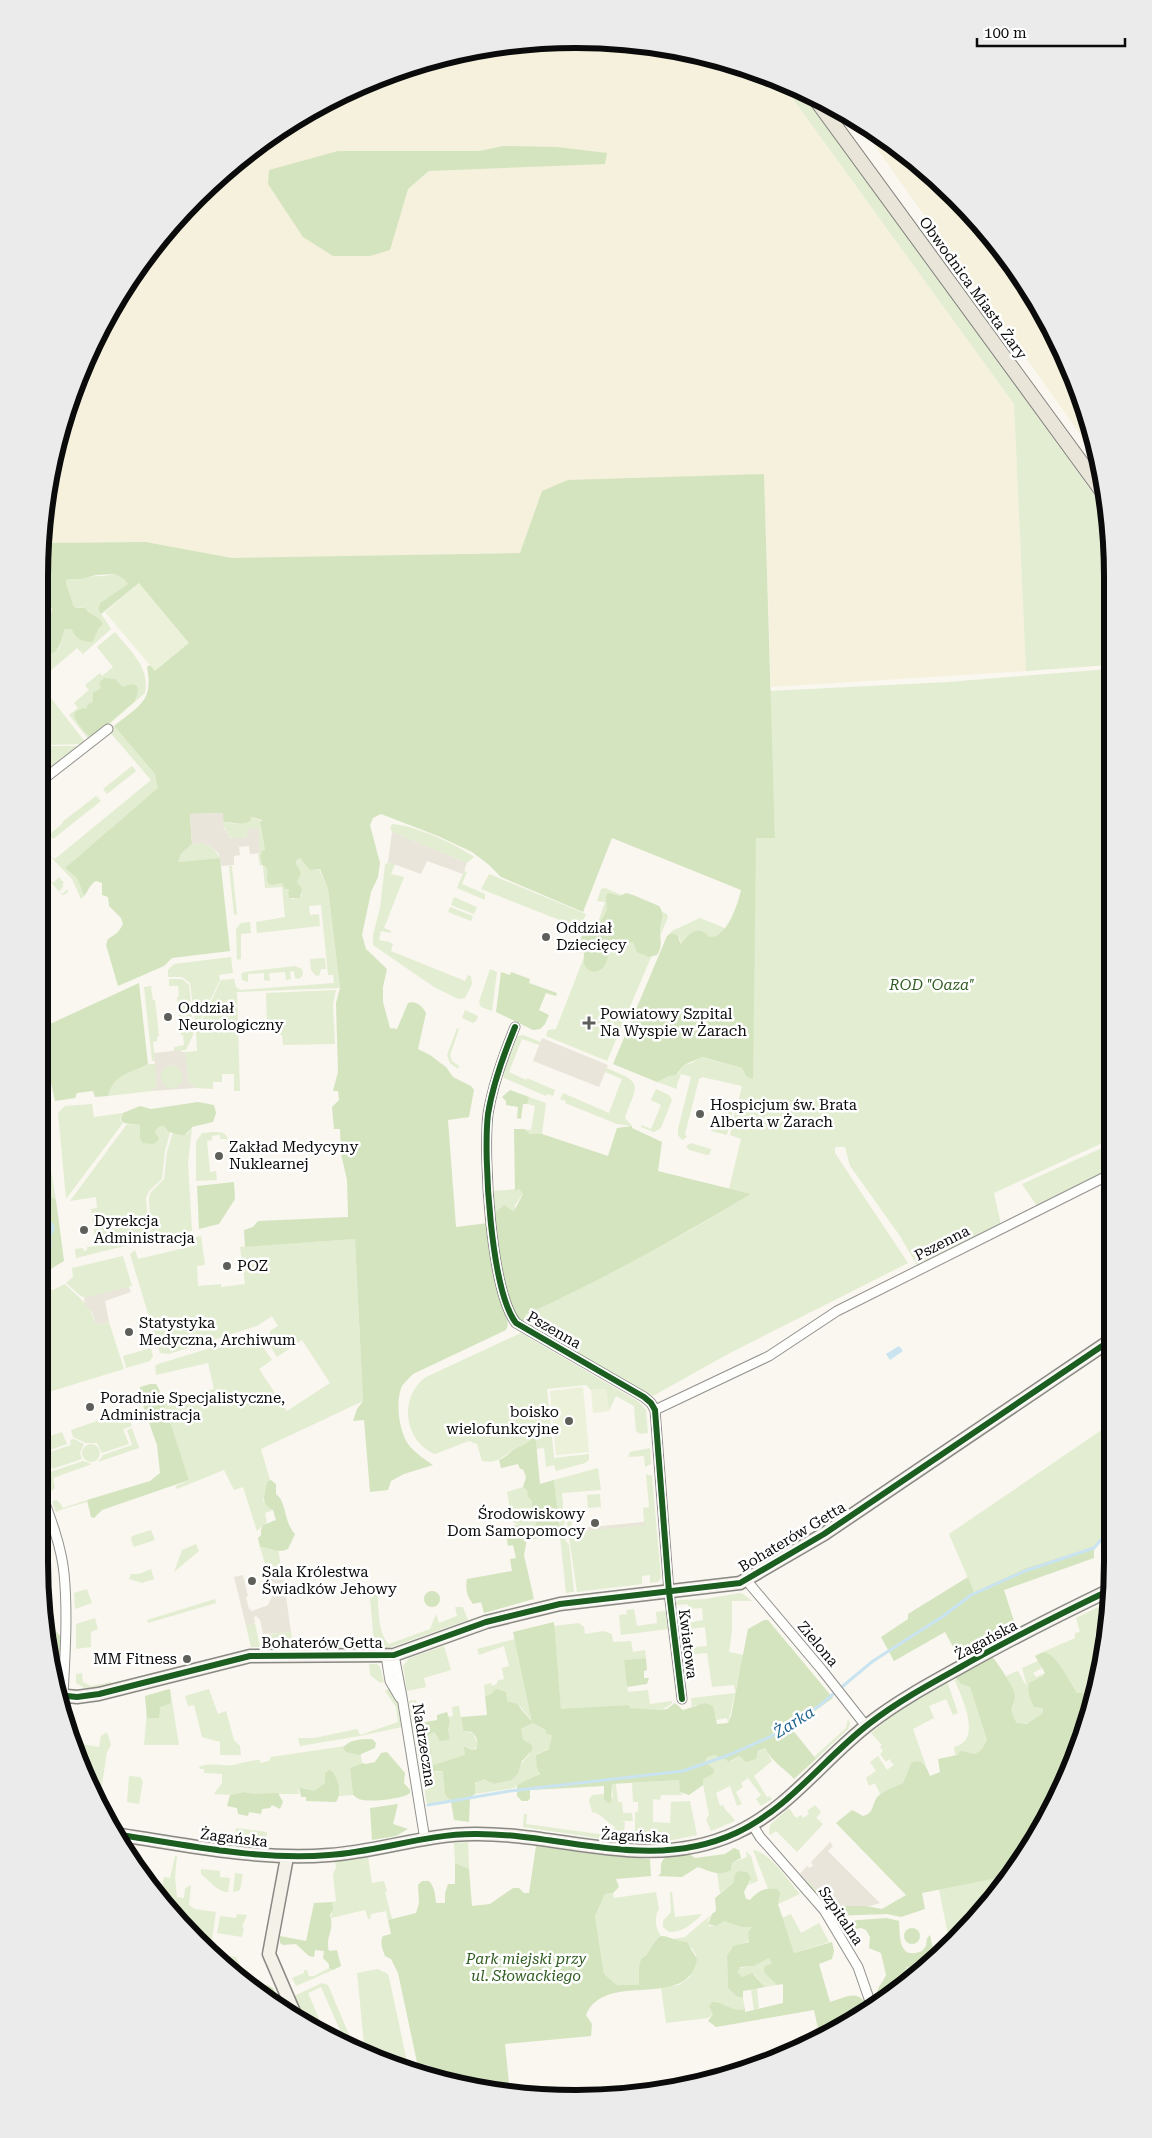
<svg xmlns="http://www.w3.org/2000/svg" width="1152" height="2138" viewBox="0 0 1152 2138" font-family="'Roboto Serif',serif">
  <rect width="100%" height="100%" fill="#f9f7ef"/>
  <!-- farmland -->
  <g fill="#f5f1dc" fill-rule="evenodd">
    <path d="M 541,40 L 646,43 L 748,67 L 780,81 L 1014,404 L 1026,671 L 771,687 L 764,474 L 542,492 L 520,553 L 231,558 L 146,542 L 40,543 L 57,437 L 111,308 L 172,222 L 249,150 L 338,94 L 437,57 ZM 503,146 L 431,170 L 408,189 L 269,171 L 301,162 L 479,151 Z"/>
    <polygon points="855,118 930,172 1023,277 1072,371 1095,455"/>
  </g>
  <!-- green -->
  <g fill="#e3edd1">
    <polygon points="780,81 800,91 1109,515 1109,665 1026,671 1014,404"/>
    <path d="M 115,574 L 124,579 L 128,584 L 100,603 L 98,609 L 111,629 L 83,654 L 77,648 L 42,678 L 40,674 L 40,653 L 51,655 L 59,648 L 65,629 L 68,628 L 95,637 C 99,625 96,614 84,608 C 80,606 76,610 73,605 C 70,600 68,589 66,583 L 67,579 C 82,575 100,578 115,574 Z"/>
    <path d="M 115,632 C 130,651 150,667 145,693 L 90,741 L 69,715 L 78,708 L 74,703 L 89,690 L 85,685 L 100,673 L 102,676 L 113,667 L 97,647 Z"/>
    <polygon points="1109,669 1111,1139 994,1193 1000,1220 1000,1229 918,1267 900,1236 850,1166 845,1147 835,1147 835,1153 908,1263 728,1354 653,1396 525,1323 524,1316 689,1231 751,1194 729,1189 741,1139 730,1135 736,1108 723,1105 718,1112 711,1108 714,1097 738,1103 742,1086 702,1077 699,1079 685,1134 687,1137 682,1140 678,1135 678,1129 691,1077 681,1074 677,1084 677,1089 657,1082 664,1077 678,1074 684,1065 692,1063 700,1057 742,1068 746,1076 756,838 775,838 770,691 948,682"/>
    <polygon points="40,684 85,742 84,744 47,745 40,779"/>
    <polygon points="114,726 155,774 159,788 65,868 77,878 84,896 81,899 72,879 49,855 55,859 151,780 109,731"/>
    <polygon points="48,746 84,746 42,778"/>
    <polygon points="132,766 136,771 107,794 103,789"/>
    <polygon points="96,796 101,801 53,839 49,835 63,823 62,822"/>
    <path d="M 250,817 L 262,821 L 260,824 L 265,850 L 260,856 L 262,865 L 260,866 L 258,854 L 260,853 L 248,834 C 239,847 224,836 223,822 L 237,824 Z"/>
    <path d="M 392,824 C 416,826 454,843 474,857 L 467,863 L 392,832 L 390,828 Z"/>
    <polygon points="202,843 213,848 220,858 178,862 181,854 192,844"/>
    <polygon points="299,858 314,870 319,869 328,889 340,988 237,992 240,1091 234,1091 234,1074 222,1074 222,1082 213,1082 213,1089 196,1088 189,1083 185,1052 197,1051 196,1033 221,980 234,979 236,987 240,990 334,983 333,975 328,975 321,905 309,906 310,915 319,914 320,926 257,933 256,922 285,917 282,887 265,888 263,866 268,870 273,885 282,883 289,889 288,896 292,899 302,896 297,882 300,875 296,864"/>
    <polygon points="388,862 395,864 391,874 404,877 384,928 391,931 391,933 381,931 379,940 389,942 393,944 391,951 465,981 468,975 471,976 472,984 465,998 458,999 434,987 373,945 373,935 380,908 385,865"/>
    <polygon points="229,866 232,866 237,914 234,915"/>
    <polygon points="40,870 53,883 59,877 64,883 62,885 64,886 59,891 62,894 68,889 67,893 62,895"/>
    <polygon points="464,871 467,872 462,884 485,894 485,900 457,888"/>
    <polygon points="489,874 586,914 580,928 481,889"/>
    <polygon points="605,888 667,914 668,917 607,1061 546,1036 548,1030 556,1029 586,952 577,953 585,932 594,934 605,902 597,901 601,889"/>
    <polygon points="39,889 45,889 50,895 48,902 39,903 39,899 44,896"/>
    <polygon points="454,897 477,907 474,914 451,905"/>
    <polygon points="450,907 473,916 471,921 448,912"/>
    <path d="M 700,918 L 727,929 L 712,938 C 696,929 693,928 681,944 L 680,939 L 671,933 L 669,934 L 672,931 Z"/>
    <polygon points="250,922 251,933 241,934 241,959 237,960 236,929 241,923"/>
    <polygon points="231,957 233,973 219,975 220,980 196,1029 190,983 182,977 168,977 168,970 174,964"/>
    <polygon points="325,958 326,969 321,969 319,976 315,975 311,970 310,959"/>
    <polygon points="295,966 302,969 303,975 299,979 295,978 294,971 290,972 291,979 286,980 285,972 269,973 270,981 264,980 264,973 248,974 248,982 242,980 241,974 244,972"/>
    <polygon points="490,969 497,972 492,1011 481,1007 479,1002"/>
    <polygon points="169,979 182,979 189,985 194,1033 186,1050 174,1051 174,1047 184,1045 183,1035 181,1035 177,997 179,996 178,986 169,986"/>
    <polygon points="153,986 151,988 153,1000 155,1000 159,1036 157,1037 157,1041 153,1042 155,1061 152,1061 144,987"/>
    <polygon points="336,990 333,1004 335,1044 283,1045 282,1035 272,1033 267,1029 266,993"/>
    <polygon points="465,1010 478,1016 476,1021 473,1023 462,1018"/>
    <polygon points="457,1028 459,1029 450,1055 452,1061 459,1066 458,1069 450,1063 447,1055"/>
    <polygon points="523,1035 541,1042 539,1045 522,1039 509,1072 526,1080 527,1078 555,1090 553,1096 547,1094 546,1096 504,1078 503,1070 517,1036"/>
    <path d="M 148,1064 L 156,1064 L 157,1085 L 152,1091 L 108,1096 C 114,1073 130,1074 148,1064 Z"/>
    <circle cx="172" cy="1077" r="12"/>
    <path d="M 606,1068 C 645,1083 637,1084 625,1118 L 632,1126 L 617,1124 L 565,1103 L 566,1101 L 560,1099 L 563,1093 L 609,1113 L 622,1079 L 605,1072 Z"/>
    <polygon points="656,1089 669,1095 672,1100 661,1128 654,1132 641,1127 641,1125 651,1129 661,1105 651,1100"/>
    <polygon points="529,1097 546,1103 542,1134 530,1134 524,1129 531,1130 535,1106 527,1104"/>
    <polygon points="92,1104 94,1117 123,1113 120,1120 123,1123 66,1199 58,1113 65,1106"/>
    <polygon points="729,1110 733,1110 727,1135 711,1131 713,1123 720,1121 727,1123 729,1115 726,1114"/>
    <polygon points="39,1113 42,1116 56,1200 43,1190 39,1191"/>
    <polygon points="127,1124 140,1125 158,1136 155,1131 160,1126 164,1126 170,1132 165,1151 162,1179 149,1191 146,1198 149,1240 76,1258 75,1249 83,1248 84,1251 87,1250 87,1247 96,1246 91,1209 97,1208 96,1197 70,1201"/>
    <polygon points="192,1127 188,1163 192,1231 151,1239 149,1198 151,1192 164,1179 167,1152 173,1132 182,1136 187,1134"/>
    <path d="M 202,1133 C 219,1132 228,1128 230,1148 L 228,1148 L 227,1139 L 220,1139 L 220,1135 L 212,1136 L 212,1140 L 207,1141 L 210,1172 L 216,1171 L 217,1180 L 196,1181 L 196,1142 Z"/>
    <polygon points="691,1143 711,1149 710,1154 707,1155 689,1150 686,1146"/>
    <polygon points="1111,1144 1111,1174 1037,1206 1022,1184"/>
    <polygon points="519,1189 522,1191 523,1194 515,1205 515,1209 514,1211 508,1207 501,1207 494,1213 492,1191"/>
    <polygon points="201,1236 205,1265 197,1266 198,1286 221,1284 221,1287 245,1284 240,1247 355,1239 363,1401 261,1449 270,1480 267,1484 263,1501 273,1510 265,1513 267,1522 257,1531 243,1487 234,1490 224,1470 177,1489 176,1486 189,1480 162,1401 214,1389 208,1363 156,1375 155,1366 158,1364 250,1336 258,1340 272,1360 259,1369 287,1411 330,1383 302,1340 277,1357 269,1344 270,1331 278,1326 272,1316 257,1326 169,1354 160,1353 130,1254 135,1250 138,1259 197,1245 195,1237"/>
    <polygon points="123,1256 132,1286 87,1299 81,1296 66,1283 73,1277 72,1268"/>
    <polygon points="65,1284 89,1307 96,1325 109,1322 124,1369 39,1395 39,1287 53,1290"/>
    <path d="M 521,1333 L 639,1402 L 646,1410 L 648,1433 L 640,1434 L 636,1431 L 634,1406 L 616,1396 L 609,1411 L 606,1389 L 591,1390 L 586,1385 L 547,1389 L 554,1458 L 589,1454 L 589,1460 L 585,1463 L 556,1471 L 554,1465 L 546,1467 L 544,1448 L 536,1449 L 535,1433 C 525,1448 527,1441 514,1449 C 502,1457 498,1464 482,1461 L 477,1444 L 469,1441 L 435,1454 C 404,1441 398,1397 426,1377 Z"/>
    <polygon points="151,1348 153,1356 150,1361 126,1368 123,1356"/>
    <polygon points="126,1409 132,1426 123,1429 129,1444 102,1453 97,1443 86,1443 73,1437 71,1430 120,1413 119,1411"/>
    <polygon points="1112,1423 1112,1525 1094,1547 1026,1568 974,1592 949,1534"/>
    <polygon points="132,1428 139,1448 98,1462 103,1455 132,1445 127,1430"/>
    <polygon points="62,1432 67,1444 39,1454 39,1437 48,1434 50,1436"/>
    <polygon points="74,1439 84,1444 80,1453 82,1459 52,1469 47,1453 71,1445 70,1440"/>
    <circle cx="91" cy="1453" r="9"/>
    <polygon points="650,1448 651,1464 645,1467 644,1456 628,1457 630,1452"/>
    <polygon points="44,1455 50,1472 83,1461 92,1464 53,1478 55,1488 49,1493 39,1470 39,1457"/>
    <path d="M 598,1468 L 601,1490 L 562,1493 L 566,1542 L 569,1544 L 574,1592 L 566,1593 L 560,1536 L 527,1540 C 531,1528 520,1527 512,1521 L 507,1492 L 523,1487 L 528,1490 L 528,1497 L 532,1501 C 531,1505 536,1530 539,1532 C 545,1535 554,1534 559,1536 L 554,1480 Z"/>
    <polygon points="646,1474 652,1476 661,1578 658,1582 650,1583 650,1575 642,1576 642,1584 577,1592 566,1516 571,1515 572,1529 644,1522 643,1508 649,1507"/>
    <polygon points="600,1494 601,1507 588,1508 587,1495"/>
    <polygon points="56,1500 60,1503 63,1508 87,1500 87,1502 63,1509 56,1512 52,1502"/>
    <polygon points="151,1530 155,1540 134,1547 131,1540 132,1536"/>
    <polygon points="277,1542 282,1573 272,1575 269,1563 265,1564 260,1547"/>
    <polygon points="196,1544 199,1551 174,1572 182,1550"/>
    <polygon points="151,1569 154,1579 142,1583 129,1579 131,1574 139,1574"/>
    <polygon points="49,1578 54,1629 45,1625 44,1612"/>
    <path d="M 377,1585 C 379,1601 376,1632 389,1644 L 430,1629 L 436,1614 L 439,1623 L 457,1616 L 455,1607 L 463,1607 L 468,1620 L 388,1648 L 379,1648 L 378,1643 L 374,1643 L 370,1598 L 373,1597 L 373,1586 Z"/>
    <polygon points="87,1589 92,1603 75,1609 74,1593"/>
    <polygon points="739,1593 743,1594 752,1601 732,1601 732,1631 729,1652 744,1655 728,1723 727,1718 716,1720 715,1714 696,1705 692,1707 691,1698 735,1693 734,1685 712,1687 707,1653 686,1655 686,1648 707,1646 705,1627 690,1629 689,1623 703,1620 702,1608 689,1609 688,1604 676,1605 676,1602 679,1600 706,1599"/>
    <polygon points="215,1599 216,1603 148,1623 147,1620"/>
    <path d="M 1106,1603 L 1109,1615 L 1106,1631 L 1095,1635 L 1099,1651 L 1103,1650 L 1098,1683 L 1092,1682 L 1083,1693 L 1077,1693 C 1068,1679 1059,1658 1043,1652 L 1075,1638 L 1075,1633 L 1080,1632 L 1076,1618 Z"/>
    <polygon points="634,1609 637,1626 657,1623 656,1612 665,1611 667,1613 669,1629 621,1635 619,1615 627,1614 626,1610"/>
    <polygon points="95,1618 98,1629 91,1632 91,1647 76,1649 76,1624"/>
    <polygon points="255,1623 260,1647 251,1647 246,1626"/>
    <path d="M 579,1623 L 584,1627 L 585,1634 L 603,1631 L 612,1634 L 613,1642 L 631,1641 L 633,1652 L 645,1650 L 646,1658 L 624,1660 L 628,1692 L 648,1690 L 650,1704 L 672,1701 L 672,1703 C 662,1714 643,1710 630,1708 L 629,1705 L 561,1710 L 554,1626 Z"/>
    <polygon points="291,1632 294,1647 272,1647 269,1634"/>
    <path d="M 515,1639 L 533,1723 L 552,1735 L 550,1748 L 537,1754 L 537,1768 L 540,1771 L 537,1777 L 517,1785 L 515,1788 L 475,1794 L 474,1785 L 480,1780 L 486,1779 L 493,1784 C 526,1778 512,1772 530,1753 L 522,1739 L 521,1729 L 533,1723 L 521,1707 L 509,1702 L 493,1692 L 491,1694 L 485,1696 L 484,1685 L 491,1683 L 492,1686 L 497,1684 L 497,1681 L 504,1679 L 502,1668 L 509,1666 L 504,1646 L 479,1655 L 477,1649 Z"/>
    <polygon points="444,1646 451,1670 424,1678 426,1687 407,1691 403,1666 409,1658"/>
    <path d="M 1038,1661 L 1042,1668 L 1033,1673 L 1036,1677 L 1045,1673 L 1044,1676 L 1029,1683 L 1032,1704 L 1034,1707 L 1043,1708 L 1043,1713 L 1030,1723 L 1020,1724 C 1012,1721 1010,1711 1014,1704 L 1004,1677 L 1017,1671 C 1022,1675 1022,1681 1027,1686 L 1022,1668 Z"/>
    <polygon points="369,1664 377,1664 380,1667 384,1682 380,1683 370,1675"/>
    <polygon points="82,1673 83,1682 91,1686 111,1682 112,1684 88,1690 76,1683 76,1674"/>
    <path d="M 954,1678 L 961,1684 L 970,1687 L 987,1740 L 981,1750 L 975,1754 L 963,1752 L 955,1755 L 954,1747 C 984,1741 961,1696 954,1678 Z"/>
    <polygon points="945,1682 948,1684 958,1713 953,1715 946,1699 929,1706 934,1718 913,1729 926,1766 923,1763 909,1767 903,1783 880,1794 875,1783 869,1786 866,1778 876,1771 870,1762 878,1756 887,1770 894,1765 889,1759 886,1762 880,1754 883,1751 880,1747 882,1745 871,1733 902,1708"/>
    <polygon points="390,1688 399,1704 402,1727 360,1736 300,1746 298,1738 314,1738 357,1729 360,1735 398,1722 396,1707 385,1691"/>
    <polygon points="170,1689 179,1745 144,1745 147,1711 145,1696"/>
    <polygon points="209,1689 218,1714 226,1711 234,1740 240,1746 241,1755 220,1755 220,1742 202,1737 194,1705 188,1706 185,1696"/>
    <polygon points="416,1700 420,1723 414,1722 413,1724 409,1701"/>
    <polygon points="459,1706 463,1731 473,1733 478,1745 473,1750 465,1746 465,1755 435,1772 443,1771 449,1800 427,1804 421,1769 427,1767 427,1758 431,1754 428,1746 421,1740 434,1732 437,1737 450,1738 448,1730 450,1721 448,1717 453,1716 452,1707"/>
    <polygon points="848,1719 850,1724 848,1729 816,1759 814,1757 846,1728"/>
    <polygon points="107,1732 111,1745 107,1752 99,1804 70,1742 99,1747 101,1736"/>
    <path d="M 359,1744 L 362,1763 L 350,1768 L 353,1795 L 339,1796 L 340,1789 L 329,1770 L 325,1783 L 314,1791 L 301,1787 L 298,1789 L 299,1794 L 255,1794 L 244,1792 L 230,1795 L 214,1794 L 222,1783 L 222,1774 L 204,1773 L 204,1769 L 200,1769 L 199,1767 C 209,1762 221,1766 232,1765 C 241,1764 248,1760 260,1760 L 260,1763 L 269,1761 L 271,1757 Z"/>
    <path d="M 765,1748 L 772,1761 L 754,1776 L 767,1797 L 769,1796 L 772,1799 L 761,1806 L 756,1799 L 761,1795 L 748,1778 L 741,1783 L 743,1787 L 736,1792 L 742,1804 L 737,1806 L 730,1786 L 716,1793 L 720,1806 L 723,1805 C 726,1813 732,1814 735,1821 L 711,1831 L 706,1819 L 709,1815 L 702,1779 L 714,1770 L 713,1768 L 706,1764 L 705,1758 L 713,1754 L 720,1759 L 725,1759 L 731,1762 L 739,1756 L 743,1760 Z"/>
    <polygon points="129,1776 140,1777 143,1781 139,1804 127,1802"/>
    <polygon points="679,1780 681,1794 684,1795 661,1795 660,1800 653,1799 653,1822 670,1823 671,1802 690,1801 697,1835 673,1840 635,1842 635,1812 638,1812 638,1802 633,1802 632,1783"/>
    <path d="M 612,1784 L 616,1784 L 618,1802 L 622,1802 L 623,1813 L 632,1813 L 633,1821 L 621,1821 L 625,1822 L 624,1831 L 618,1831 L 617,1841 L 523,1827 L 524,1814 L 527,1814 L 526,1824 L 613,1836 L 615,1827 C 606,1822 601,1813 592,1812 L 589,1800 L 592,1795 L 605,1794 L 604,1799 L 613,1797 Z"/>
    <polygon points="815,1805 821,1812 816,1818 823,1824 797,1852 776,1831 770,1835 769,1834 770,1825 789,1808 796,1818 801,1815 803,1818 809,1814 807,1811"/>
    <polygon points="236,1828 267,1832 266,1844 235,1840"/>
    <polygon points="468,1842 469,1869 455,1863 454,1843"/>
    <path d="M 753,1850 C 769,1851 790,1883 800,1894 L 778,1904 L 771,1888 L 768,1889 Z"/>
    <polygon points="746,1851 751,1856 758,1881 748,1885 751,1881 734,1878 733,1883 720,1893 717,1873 728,1872 731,1870 732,1863 747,1857"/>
    <polygon points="175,1856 177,1856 175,1877 177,1897 184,1898 185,1888 191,1885 189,1905 195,1909 216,1912 210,1953 216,1954 217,1950 222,1950 221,1955 236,1957 240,1965 239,1974 231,1973 228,1968 222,1966 172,1912 175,1908 175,1902 159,1899 146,1883 162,1886 164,1877 170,1878"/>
    <polygon points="368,1857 372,1883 384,1881 387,1891 385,1892 392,1919 388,1920 386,1911 371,1914 370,1919 368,1919 365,1910 331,1918 332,1902 336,1901 333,1875 336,1867 335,1862"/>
    <path d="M 201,1869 L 220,1871 L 220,1877 L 230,1878 L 228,1892 C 218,1893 209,1880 201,1874 Z"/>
    <polygon points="235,1873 243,1874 240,1890 233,1892"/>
    <polygon points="1012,1875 1002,1889 950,1945 939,1889"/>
    <polygon points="807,1882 812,1883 826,1900 822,1902 807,1884"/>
    <path d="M 656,1892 L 659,1909 C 654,1917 655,1929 661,1936 C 651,1942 651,1954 641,1959 L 639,1985 L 617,1985 L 604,1974 L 595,1916 L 605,1894 L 613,1893 L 614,1898 Z"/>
    <path d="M 670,1892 L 672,1892 L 675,1917 L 702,1914 C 692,1924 684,1932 669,1932 L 663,1927 L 663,1921 L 671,1912 Z"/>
    <polygon points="237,1914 247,1915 242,1927 244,1928 242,1937 217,1933 220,1916 236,1918"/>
    <polygon points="712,1914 708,1920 709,1926 713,1926 724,1921 741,1927 750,1927 748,1935 749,1941 731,1948 727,1955 728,1988 736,1996 743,1998 745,2009 732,2010 725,2005 708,2018 666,2023 661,1988 679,1985 690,1977 696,1955 692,1948 673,1939 685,1937"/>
    <polygon points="791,1914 801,1933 819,1923 829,1942 794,1953 782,1918"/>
    <polygon points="769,1958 772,1964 767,1966 767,1974 777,1985 765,1987 755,1975 742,1977 737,1974 738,1968 754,1966"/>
    <polygon points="909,1966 919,1966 926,1969 907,1984 904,1982 905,1969"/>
    <polygon points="329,1968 333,1970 296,1986 292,1978 304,1973 304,1970 307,1970 309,1976 314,1976"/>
    <polygon points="378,1969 388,1974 390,1982 409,2071 370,2058 347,2046 321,1987 308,1993 326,2035 306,2024 294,1996 322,1983 328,1985 356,2051 362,2047 364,2044 357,1973"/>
    <polygon points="757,1988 759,2008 754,2011 751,1990"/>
  </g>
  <!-- forest -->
  <g fill="#d4e4bf">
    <polygon points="503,146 557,147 607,153 605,164 429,171 408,189 390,250 370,256 333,256 303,237 268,184 269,170 338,151 479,151"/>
    <path d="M 764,474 L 775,838 L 756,838 L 753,1079 L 746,1076 L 742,1068 L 702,1057 L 684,1065 L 676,1075 L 668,1076 L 657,1082 L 613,1064 L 667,936 L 671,933 L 677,935 L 681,944 C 690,932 697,925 710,937 C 727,938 738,904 741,890 L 612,838 L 583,912 L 501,877 L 488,864 L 472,852 L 438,836 L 381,814 L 373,818 L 370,825 L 380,863 L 378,877 L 371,892 L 362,935 L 366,949 L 387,969 L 383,987 L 383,1002 L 390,1028 L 397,1029 L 408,1003 C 416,1000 423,1007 426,1013 L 418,1049 L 430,1055 L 446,1067 L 453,1077 L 471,1086 L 474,1090 L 469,1117 L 448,1120 L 456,1227 L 489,1223 C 492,1250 493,1279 501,1305 C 504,1314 511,1321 506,1330 L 413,1374 C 409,1378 405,1382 402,1386 C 395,1401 399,1431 408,1444 C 415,1453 424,1459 433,1465 L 404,1474 L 391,1481 L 388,1490 L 370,1492 L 364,1420 L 353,1421 L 357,1409 L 363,1401 L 355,1239 L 245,1247 L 244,1230 L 253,1227 L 258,1221 L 348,1217 L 347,1180 L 341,1154 L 340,1129 L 334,1129 L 332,1107 L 339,1100 L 338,1091 L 333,1091 L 338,1072 L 336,1003 L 340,988 L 328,889 L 320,869 L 310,870 L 300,858 L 297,860 L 296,864 L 301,873 L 297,882 L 302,889 L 300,898 L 289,898 L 288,894 L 289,889 L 285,889 L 282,883 L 273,885 L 268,883 C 265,875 272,870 262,865 L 260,856 L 262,851 L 265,850 L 260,823 L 262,820 L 251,817 L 250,821 C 241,826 233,822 223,822 L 222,813 L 190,814 L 192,844 L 181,854 L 178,862 L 220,858 L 230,951 L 172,958 L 164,966 L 118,986 L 106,945 L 108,939 C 116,934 119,932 123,924 L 121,918 L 109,906 L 108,897 L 102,895 L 102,883 L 96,881 C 89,885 89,890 84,896 L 77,878 L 65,868 L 158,788 L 155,774 L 114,726 C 138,706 154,702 147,667 L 150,665 L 155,670 L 139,583 L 101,614 L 98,609 L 100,603 L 128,584 L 124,579 L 115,574 L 96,575 L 80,579 L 67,579 L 66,583 L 73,605 L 76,608 L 85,608 C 90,615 99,616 103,624 L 98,629 L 95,637 L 92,642 C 82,642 75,638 72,629 L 65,629 C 60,643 58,660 40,653 L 40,625 L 50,618 L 52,609 L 44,599 L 45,592 L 41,588 L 43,582 L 40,580 L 40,543 L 146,542 L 232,558 L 520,553 L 542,491 L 568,480 Z"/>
    <path d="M 104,678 L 115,679 L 123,687 L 132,684 L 137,686 L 138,692 L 135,701 L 96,734 L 90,736 C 83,732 78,723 74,716 L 75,712 L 83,708 L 86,709 L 88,704 L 93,702 L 93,693 L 101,688 L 99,683 Z"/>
    <path d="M 608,893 L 620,896 L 626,893 L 633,895 L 659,906 C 666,915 660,921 660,930 C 660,940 663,946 657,955 L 649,957 L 637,952 L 633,942 L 625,943 L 622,940 L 620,941 L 610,939 L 605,946 C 615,963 595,981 585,966 C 583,962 584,959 584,954 C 583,949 579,950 579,944 L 583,933 L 593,935 C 599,928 602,918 607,910 L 606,896 Z"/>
    <polygon points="501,972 510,975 511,972 530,979 529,983 557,993 556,996 546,993 539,1010 549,1015 545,1024 540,1029 533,1030 496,1012"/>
    <path d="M 139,983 L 148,1064 C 130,1074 114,1073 108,1096 L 95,1097 L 93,1091 L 77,1093 L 75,1098 L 55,1101 L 39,1029 Z"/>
    <polygon points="510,1090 529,1097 527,1104 523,1104 521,1119 517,1118 518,1107 506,1105 506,1101 502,1097"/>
    <polygon points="198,1102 214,1105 216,1113 213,1122 192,1127 184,1136 169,1132 164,1126 160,1126 155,1131 159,1139 154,1144 143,1143 140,1138 140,1125 124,1123 121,1120 123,1113 140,1106 151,1109"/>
    <path d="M 632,1126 L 632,1128 L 662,1142 L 658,1171 L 751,1194 C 678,1238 603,1279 525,1315 L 525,1323 C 498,1305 497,1243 494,1213 L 504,1205 L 514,1211 L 523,1194 L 519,1189 L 515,1191 L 514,1129 L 524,1129 L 530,1134 L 542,1134 L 608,1156 L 617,1128 Z"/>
    <polygon points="234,1182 235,1199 219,1224 199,1229 197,1186"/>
    <polygon points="43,1190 56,1200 64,1261 39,1276 39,1191"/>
    <polygon points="150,1384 156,1384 159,1389 189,1480 102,1510 94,1518 91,1517 87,1500 150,1481 160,1473 157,1445 140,1397 140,1387"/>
    <path d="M 535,1432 L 540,1484 L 554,1480 L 560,1536 C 554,1534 545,1535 540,1532 C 536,1530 531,1506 532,1501 L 528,1497 L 527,1490 L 523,1487 L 526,1477 L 523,1469 L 520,1469 L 518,1464 L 501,1468 L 499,1460 C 505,1458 508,1454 513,1450 C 525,1442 526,1448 535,1432 Z"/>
    <path d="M 271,1480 L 276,1484 L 276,1494 C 287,1502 283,1521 295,1534 L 288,1549 C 277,1554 271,1547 260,1547 L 258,1538 L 261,1535 L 261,1530 L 263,1525 L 276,1520 L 273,1510 C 259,1502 265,1496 267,1482 Z"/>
    <path d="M 518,1525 L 523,1527 L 528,1533 L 524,1555 L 534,1599 L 484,1613 L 481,1602 L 473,1604 C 467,1597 465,1588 467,1579 L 512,1571 L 510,1559 L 516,1558 L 513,1545 L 508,1546 L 505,1527 Z"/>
    <polygon points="1094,1547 1094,1558 1004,1590 1015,1624 957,1654 945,1632 894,1661 881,1637 908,1619 908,1614 968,1577 974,1592 1026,1568"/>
    <circle cx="432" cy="1599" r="8"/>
    <path d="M 764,1620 L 768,1620 L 833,1698 L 791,1728 L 816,1759 L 794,1779 C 784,1768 772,1762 765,1748 L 758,1751 L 756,1759 L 746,1762 L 739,1756 L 729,1762 L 725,1759 L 720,1759 L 715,1755 L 707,1757 L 705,1762 L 714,1769 L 713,1774 L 703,1779 L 703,1785 L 689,1795 L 680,1792 L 679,1780 L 612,1784 L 611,1802 L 608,1803 L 604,1799 L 604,1786 L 530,1790 L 530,1798 L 528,1801 L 522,1801 L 517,1796 L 517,1785 L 540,1774 L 537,1768 L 536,1755 L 549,1749 L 552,1735 L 547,1734 L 545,1730 L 533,1723 L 521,1729 L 523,1740 L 532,1745 L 532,1750 L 522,1761 L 518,1774 L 511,1780 L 494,1784 L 484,1779 L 475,1783 L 475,1794 L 470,1798 L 469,1822 L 454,1820 L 451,1802 L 445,1794 L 443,1771 L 430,1771 L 427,1767 L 421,1769 L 413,1724 L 415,1720 L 420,1723 L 437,1720 L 437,1715 L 447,1712 L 450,1721 L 448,1730 L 450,1738 L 448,1740 L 440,1741 L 434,1732 L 421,1740 L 423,1743 L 431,1749 C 432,1755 426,1759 428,1767 L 465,1755 L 464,1746 L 472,1750 L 476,1749 C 479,1742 477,1737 472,1732 L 463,1731 L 461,1717 L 487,1715 L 485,1696 L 491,1694 L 496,1689 L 506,1692 L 507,1701 L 517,1704 L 532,1722 L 513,1632 L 554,1622 L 561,1709 L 629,1705 L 630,1708 L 658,1710 L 667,1709 L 675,1703 L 683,1710 L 705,1703 L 713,1706 L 717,1724 L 728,1723 L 731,1716 L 748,1629 Z"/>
    <polygon points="45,1625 54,1629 61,1637 61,1680 54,1686 49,1667"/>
    <path d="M 1043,1652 C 1056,1653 1070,1682 1077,1693 L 1083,1693 L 1097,1679 L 1098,1683 L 1095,1701 L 1041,1830 L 1012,1875 L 922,1893 L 925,1909 L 901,1917 L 887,1914 L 831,1916 L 830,1911 L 843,1906 L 866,1906 L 882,1909 L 906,1895 L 836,1823 L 852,1810 L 863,1816 C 872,1814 872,1808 875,1801 C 878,1792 895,1787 903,1783 L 911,1763 C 923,1758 926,1766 930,1776 L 940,1772 L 938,1759 L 957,1755 L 961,1751 L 975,1754 L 981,1750 L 987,1740 L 970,1687 L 961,1684 L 952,1674 L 990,1656 L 992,1657 C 997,1661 1013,1687 1014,1692 C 1018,1706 1005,1706 1017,1723 L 1027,1724 L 1043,1713 L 1043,1708 L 1034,1707 C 1030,1700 1027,1691 1029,1683 L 1043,1676 L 1045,1673 L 1035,1656 Z"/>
    <polygon points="646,1658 647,1670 644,1671 644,1678 649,1678 647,1684 627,1687 624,1660"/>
    <polygon points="170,1689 171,1703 160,1707 159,1718 147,1718 145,1696"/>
    <path d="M 372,1739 L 376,1743 L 375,1748 L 359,1755 L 346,1752 L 343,1748 C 349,1739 362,1739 372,1739 Z"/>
    <path d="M 387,1752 L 405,1773 L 404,1783 L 410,1790 L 410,1793 C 403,1799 373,1802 363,1800 C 359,1800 356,1797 353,1795 L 350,1768 L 362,1763 L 366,1764 L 375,1762 L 381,1753 Z"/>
    <path d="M 329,1770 L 333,1772 C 338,1782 343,1791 336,1802 L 306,1801 L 306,1797 L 301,1797 L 299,1787 L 314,1791 L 325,1783 L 325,1773 Z"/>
    <polygon points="244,1792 255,1794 278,1793 283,1802 280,1809 272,1805 270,1808 262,1809 261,1814 249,1812 248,1816 238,1814 237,1808 227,1806 230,1795"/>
    <polygon points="398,1804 393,1824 408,1829 396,1836 372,1840 370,1808"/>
    <path d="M 536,1846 L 600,1855 L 650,1859 L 651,1876 L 616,1879 L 619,1887 L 613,1893 L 605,1894 L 595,1916 L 604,1974 L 617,1985 L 639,1985 L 639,1968 L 641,1959 C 651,1954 651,1942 661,1936 C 671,1936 676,1942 687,1942 L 697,1959 C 688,2012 605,1969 586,2015 L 592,2024 L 591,2036 L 505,2044 L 510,2093 L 441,2082 C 440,2070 434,2066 423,2064 L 418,2067 L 398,1973 L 391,1959 L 385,1956 C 383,1950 379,1942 383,1936 L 391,1934 L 388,1920 L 416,1913 L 419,1903 L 418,1885 L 422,1881 L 429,1881 C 435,1888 435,1894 436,1903 L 445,1903 L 445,1893 L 448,1884 L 455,1884 L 455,1863 L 469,1869 L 472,1906 L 490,1904 L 513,1888 L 519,1888 L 524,1893 L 529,1893 Z"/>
    <path d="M 734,1848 L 739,1850 L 741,1858 L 732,1863 L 731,1870 C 720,1877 709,1871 698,1867 L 682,1877 L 658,1876 L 661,1873 C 659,1853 672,1854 688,1853 L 695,1858 L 725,1854 Z"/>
    <path d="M 739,1871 L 747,1872 L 751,1878 L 744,1892 L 746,1899 L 750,1900 C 758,1891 765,1887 777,1889 L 780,1893 L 778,1904 L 794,1953 L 832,1942 L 834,1951 L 832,1959 L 819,1964 L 830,2002 C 850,1996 860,1988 869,2011 L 820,2038 L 814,2010 L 716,2027 L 708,2021 L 713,2014 L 709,2006 L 712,2002 C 726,2002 729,2012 745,2009 L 745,2012 L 783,2003 L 783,1984 L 777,1985 L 764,1972 L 765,1966 L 772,1964 L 769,1958 L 754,1966 L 740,1967 L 737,1972 L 742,1977 L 752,1973 L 765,1987 L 743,1991 L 743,1998 L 736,1996 L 728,1988 L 727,1955 L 733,1946 L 749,1942 L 748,1933 L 751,1927 L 741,1927 L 724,1921 L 716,1926 L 708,1924 L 712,1914 L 716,1911 L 715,1898 L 733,1883 L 735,1874 Z"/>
    <path d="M 332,1902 L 333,1909 L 330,1915 C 335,1932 325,1935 329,1951 L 337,1950 L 341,1966 L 333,1970 L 329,1968 L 329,1964 L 323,1958 L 324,1951 L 315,1950 L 314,1957 L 309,1956 L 296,1944 L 283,1945 L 280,1943 L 280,1936 L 306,1941 L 314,1903 Z"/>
    <path d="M 887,1918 L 899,1921 C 900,1936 898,1961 922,1951 L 926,1946 L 927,1938 L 930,1935 L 934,1953 L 939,1956 L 926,1969 L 919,1966 L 906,1967 L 904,1982 L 907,1984 L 881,2004 C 873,1987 880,1989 886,1975 L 881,1953 L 869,1948 L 870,1937 L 866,1930 L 861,1928 L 846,1931 L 843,1926 L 845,1921 Z"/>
    <circle cx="912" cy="1936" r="8"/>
    <polygon points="267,1985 273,1988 285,2013 252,1989"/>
  </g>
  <!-- cemetery -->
  <polygon fill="#e5e9d5" points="39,1528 44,1530 48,1546 41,1589 39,1562"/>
  <!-- pitch -->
  <g fill="#ecf1da">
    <polygon points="139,583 189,643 155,671 105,612"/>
    <polygon points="583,1387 589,1452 556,1455 550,1391"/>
    <polygon points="606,1389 609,1411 593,1413 591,1390"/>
  </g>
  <!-- plaza -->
  <g fill="#e9e5db" fill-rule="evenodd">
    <polygon points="223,813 224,829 231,838 243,839 247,836 248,829 258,828 260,853 250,854 249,846 239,847 240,855 234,856 234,865 221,866 219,854 213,848 202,843 192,844 190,814"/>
    <polygon points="392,832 467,863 463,874 427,861 421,874 388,862"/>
    <polygon points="615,942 623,947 622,955 606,949 609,943"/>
    <polygon points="542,1038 608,1065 599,1087 533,1061"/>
    <path d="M 181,1050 L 181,1052 L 185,1052 L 189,1083 L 196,1088 L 152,1091 L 157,1085 L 154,1053 ZM 169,1065 L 177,1066 L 183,1075 L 182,1083 L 172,1089 L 165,1086 L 160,1076 L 163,1069 Z"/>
    <polygon points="129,1287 131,1292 105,1301 109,1322 96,1325 92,1312 85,1304 84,1298"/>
    <polygon points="645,1522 645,1525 573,1532 572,1529"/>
    <polygon points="243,1575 248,1596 246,1597 249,1609 252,1611 268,1605 273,1594 270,1578 283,1575 291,1632 263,1634 260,1620 256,1616 254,1617 255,1623 246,1626 234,1577"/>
    <polygon points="830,1842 833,1846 828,1851 880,1903 870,1906 843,1906 832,1908 812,1884 807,1882 800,1874 807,1866 810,1868 813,1865 811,1862"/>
  </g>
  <!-- water -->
  <g fill="#c9e4f0">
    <polygon points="39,1221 52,1222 55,1228 51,1237 52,1247 39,1253"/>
    <polygon points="899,1346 903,1351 890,1360 886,1354"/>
  </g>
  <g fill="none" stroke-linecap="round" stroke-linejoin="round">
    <!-- stream -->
    <polyline stroke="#c9e4f0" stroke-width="3" points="428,1805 510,1791 683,1771 729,1755 772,1736 819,1706 873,1661 942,1617 971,1595 1025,1571 1094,1548 1112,1527"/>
    <defs>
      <g id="street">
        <polyline points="40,782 108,729"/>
        <path d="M 515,1027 C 503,1056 493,1083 488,1114 C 483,1156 491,1291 516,1323 L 644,1397 L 651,1403 L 655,1410 L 669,1592 L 682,1699"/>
        <polyline points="655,1410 769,1356 837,1311 1111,1174"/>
        <path d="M 39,1487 C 49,1514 61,1544 64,1573 C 68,1614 65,1655 63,1696 L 59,1705"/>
        <polyline points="747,1581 822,1670 866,1726"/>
        <polyline points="394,1655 402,1697 425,1840"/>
        <polyline points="386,1656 390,1681 400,1698"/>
        <polyline points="752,1824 760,1837 824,1910 858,1967 873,2010"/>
      </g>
      <g id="secondary">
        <polyline points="57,1695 77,1697 99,1694 250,1656 394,1655 486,1622 560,1604 740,1583 824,1534 1111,1340"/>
        <path d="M 113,1834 C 184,1844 257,1861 329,1855 C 377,1852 426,1834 474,1834 C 564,1833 649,1873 736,1833 C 790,1808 824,1758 870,1723 C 897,1702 928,1685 957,1669 C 1008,1640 1060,1614 1112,1589"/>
        <polyline points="287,1857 269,1954 297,2019"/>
      </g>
      <polyline id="primary" points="814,97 1107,498"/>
    </defs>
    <!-- street casing -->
    <use href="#street" stroke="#92918e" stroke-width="11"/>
    <!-- secondary casing -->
    <use href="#secondary" stroke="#898884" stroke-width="15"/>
    <!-- primary casing -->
    <use href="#primary" stroke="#7f7f7b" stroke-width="16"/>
    <!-- street -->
    <use href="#street" stroke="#fefefd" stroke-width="9"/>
    <!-- secondary -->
    <use href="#secondary" stroke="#f3f1e8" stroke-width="12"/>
    <!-- primary -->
    <use href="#primary" stroke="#eae5d9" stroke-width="14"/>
    <defs>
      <g id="cycleway">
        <path d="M 515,1027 C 503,1056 493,1083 488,1114 C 483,1156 491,1291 516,1323 L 644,1397 L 651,1403 L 655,1410 L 669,1592 L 682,1699"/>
        <polyline points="57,1695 77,1697 99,1694 250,1656 394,1655 486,1622 560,1604 740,1583 824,1534 1111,1340"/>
        <path d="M 113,1834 C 184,1844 257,1861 329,1855 C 377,1852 426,1834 474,1834 C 564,1833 649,1873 736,1833 C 790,1808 824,1758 870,1723 C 897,1702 928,1685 957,1669 C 1008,1640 1060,1614 1112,1589"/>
      </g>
    </defs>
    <!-- cycleway casing -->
    <use href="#cycleway" stroke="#fff" stroke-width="9"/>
    <!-- cycleway -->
    <use href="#cycleway" stroke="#1b5e20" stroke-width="6"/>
  </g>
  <!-- markers -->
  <g fill="#5e5e5b" stroke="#fff" stroke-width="2">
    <circle cx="546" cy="937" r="5"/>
    <circle cx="168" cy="1017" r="5"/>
    <path d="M586.5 1015.5h5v5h5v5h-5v5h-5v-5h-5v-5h5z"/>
    <circle cx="700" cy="1114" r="5"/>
    <circle cx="219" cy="1156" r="5"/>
    <circle cx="84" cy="1230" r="5"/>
    <circle cx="227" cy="1266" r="5"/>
    <circle cx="129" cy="1332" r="5"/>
    <circle cx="90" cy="1407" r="5"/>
    <circle cx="569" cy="1421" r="5"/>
    <circle cx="595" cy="1523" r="5"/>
    <circle cx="252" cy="1581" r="5"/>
    <circle cx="187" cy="1659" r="5"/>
  </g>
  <g text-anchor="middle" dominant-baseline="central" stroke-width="5" stroke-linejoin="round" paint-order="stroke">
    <!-- street labels -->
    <g font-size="15" fill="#0b0b0b" stroke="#fff">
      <text transform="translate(973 288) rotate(54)">Obwodnica Miasta Żary</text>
      <text transform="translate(942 1243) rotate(-27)">Pszenna</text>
      <text transform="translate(554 1330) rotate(30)">Pszenna</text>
      <text transform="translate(792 1537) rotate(-31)">Bohaterów Getta</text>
      <text transform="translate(986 1640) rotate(-28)">Żagańska</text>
      <text x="322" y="1643">Bohaterów Getta</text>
      <text transform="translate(688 1644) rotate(83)">Kwiatowa</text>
      <text transform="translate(818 1644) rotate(50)">Zielona</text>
      <text transform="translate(424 1745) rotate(81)">Nadrzeczna</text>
      <text transform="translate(635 1836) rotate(3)">Żagańska</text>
      <text transform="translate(234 1838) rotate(7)">Żagańska</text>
      <text transform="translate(841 1916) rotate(56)">Szpitalna</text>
    </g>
    <!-- poi labels -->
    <g font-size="15" fill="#0b0b0b" stroke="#fff" text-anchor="start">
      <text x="556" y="928">Oddział<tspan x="556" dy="17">Dziecięcy</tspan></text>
      <text x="178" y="1008">Oddział<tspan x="178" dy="17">Neurologiczny</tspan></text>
      <text x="600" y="1014">Powiatowy Szpital<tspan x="600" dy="17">Na Wyspie w Żarach</tspan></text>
      <text x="710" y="1105">Hospicjum św. Brata<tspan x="710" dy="17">Alberta w Żarach</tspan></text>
      <text x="229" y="1147">Zakład Medycyny<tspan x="229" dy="17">Nuklearnej</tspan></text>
      <text x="94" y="1221">Dyrekcja<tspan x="94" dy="17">Administracja</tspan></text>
      <text x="237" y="1266">POZ</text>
      <text x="139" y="1323">Statystyka<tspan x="139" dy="17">Medyczna, Archiwum</tspan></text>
      <text x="100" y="1398">Poradnie Specjalistyczne,<tspan x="100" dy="17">Administracja</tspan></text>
      <text x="559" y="1412" text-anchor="end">boisko<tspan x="559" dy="17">wielofunkcyjne</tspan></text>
      <text x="585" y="1514" text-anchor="end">Środowiskowy<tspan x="585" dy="17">Dom Samopomocy</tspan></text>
      <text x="262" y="1572">Sala Królestwa<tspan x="262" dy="17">Świadków Jehowy</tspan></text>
      <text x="177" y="1659" text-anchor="end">MM Fitness</text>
    </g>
    <!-- park labels -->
    <g font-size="15" font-style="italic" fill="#305d22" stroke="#fff">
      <text x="932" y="985">ROD "Oaza"</text>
      <text x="526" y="1959">Park miejski przy<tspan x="526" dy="17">ul. Słowackiego</tspan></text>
    </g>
    <!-- water labels -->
    <g font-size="16" font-style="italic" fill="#206592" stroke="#fff">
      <text transform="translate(794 1722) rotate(-32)">Żarka</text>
    </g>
  </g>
  <!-- crop -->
  <path d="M0 0H1152V2138H0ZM576 48H576A528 528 0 0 1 1104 576V1562A528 528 0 0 1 576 2090H576A528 528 0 0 1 48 1562V576A528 528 0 0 1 576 48Z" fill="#ebebeb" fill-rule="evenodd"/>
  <path fill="none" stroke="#0b0b0b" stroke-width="6" d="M576 48H576A528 528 0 0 1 1104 576V1562A528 528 0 0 1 576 2090H576A528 528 0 0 1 48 1562V576A528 528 0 0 1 576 48Z"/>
  <!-- scale -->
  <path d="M977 38v8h148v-8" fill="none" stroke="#0b0b0b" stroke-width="2.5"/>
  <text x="984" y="38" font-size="15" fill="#0b0b0b" stroke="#ffffff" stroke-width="4" paint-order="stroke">100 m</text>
</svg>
